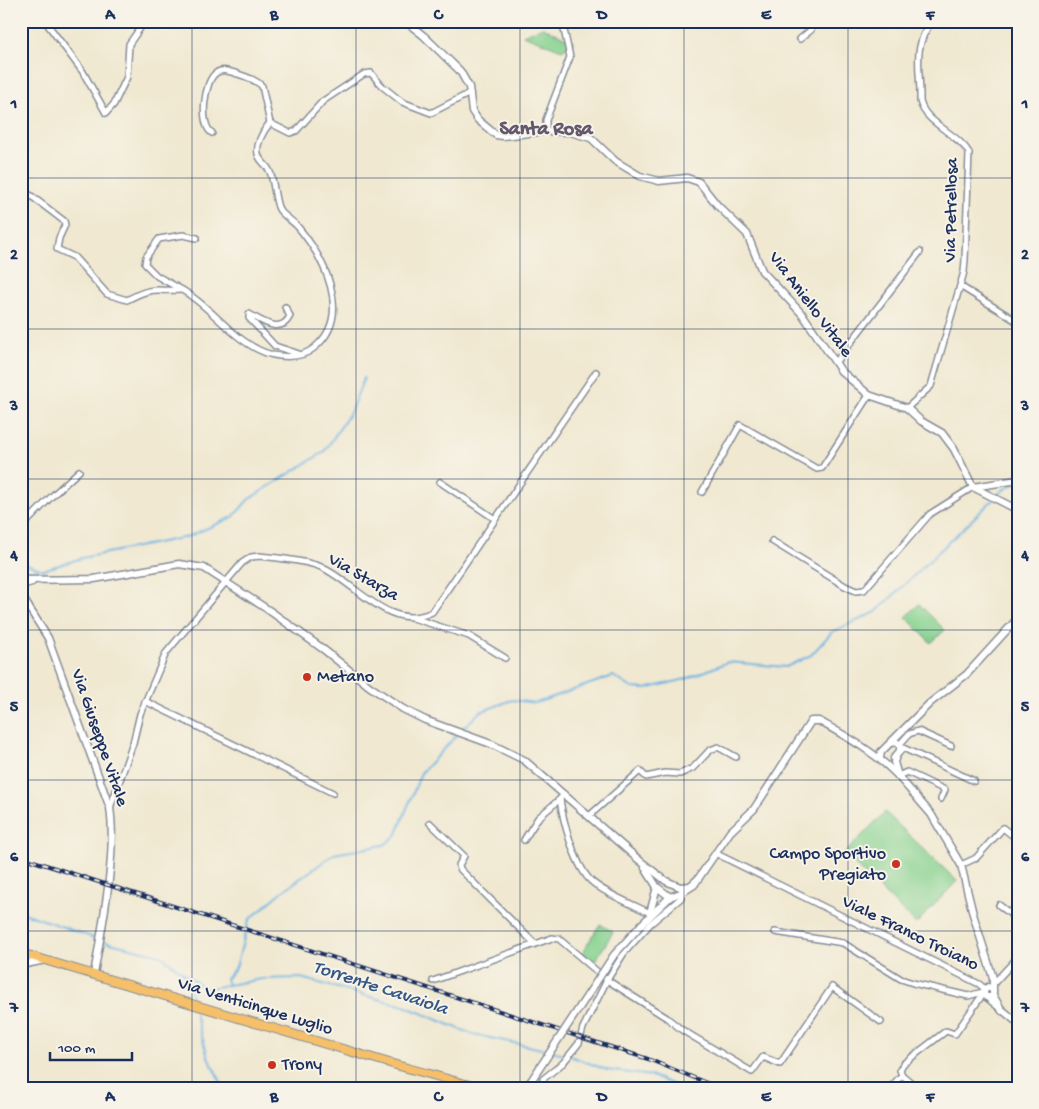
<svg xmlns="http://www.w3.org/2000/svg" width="1039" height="1109" viewBox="0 0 1039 1109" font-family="'Gochi Hand',sans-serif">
  <rect width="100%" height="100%" fill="#f7f3e8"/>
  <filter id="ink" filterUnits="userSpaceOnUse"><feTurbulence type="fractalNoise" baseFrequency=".02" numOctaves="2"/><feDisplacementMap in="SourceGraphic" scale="10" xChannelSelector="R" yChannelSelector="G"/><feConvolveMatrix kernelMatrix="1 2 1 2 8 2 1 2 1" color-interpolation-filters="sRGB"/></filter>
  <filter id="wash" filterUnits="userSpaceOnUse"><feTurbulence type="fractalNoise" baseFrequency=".0096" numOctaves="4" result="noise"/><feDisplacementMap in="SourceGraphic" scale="20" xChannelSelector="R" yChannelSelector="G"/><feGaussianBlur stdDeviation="1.12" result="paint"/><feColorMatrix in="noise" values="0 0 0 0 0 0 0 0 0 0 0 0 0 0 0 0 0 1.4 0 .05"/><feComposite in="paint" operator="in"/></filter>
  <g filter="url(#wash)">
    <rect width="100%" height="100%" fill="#f0e8d0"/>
    <!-- green -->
    <g fill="#86d28f" stroke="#508076">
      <polygon points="543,27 574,42 562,50 523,35"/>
      <polygon points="919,604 945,630 931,643 906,617"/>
      <polygon points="885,812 957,881 916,924 844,854"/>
      <polygon points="600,924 613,932 595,961 582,953"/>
    </g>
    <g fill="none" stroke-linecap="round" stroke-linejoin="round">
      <!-- stream -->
      <g stroke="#6db4e4" stroke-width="2">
        <polyline points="21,562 43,570 82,558 187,537 233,517 249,499 324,452 350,413 364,378"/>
        <polyline points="461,730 480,712 512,700 536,703 613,676 632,688 645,689 686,679 728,662 786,667 811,655 832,632 876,612 1003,490 1016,483"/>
        <polyline points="21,912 97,939"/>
        <polyline points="102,941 160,955 205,989 262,979 301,978 404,1006 472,1034 565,1054 607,1070 652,1076 681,1088"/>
        <polyline points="184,973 192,996"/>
        <polyline points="228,985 226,979 236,967 249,920 283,891 334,854 384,845 396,836 421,773 458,734"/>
        <polyline points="195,1013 208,1057 224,1088"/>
      </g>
    </g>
  </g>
  <g filter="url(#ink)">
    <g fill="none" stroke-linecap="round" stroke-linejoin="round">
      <defs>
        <g id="minor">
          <polyline points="45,21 83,72 106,113 114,104 127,77 129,44 145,21"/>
          <polyline points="800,39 811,30 810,21"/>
          <polyline points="546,131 546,120 570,57 562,21"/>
          <path d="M 212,133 C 199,125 204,81 216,73 C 223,68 231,72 238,74 C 247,77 256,80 262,86 L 270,123"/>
          <path d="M 21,192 L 30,195 L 64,221 L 65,225 L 59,238 L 57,249 L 74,257 L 107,294 L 127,300 C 155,285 154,292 182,290 L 157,276 L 145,264 L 146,257 L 159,239 L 183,235 L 197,238"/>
          <polyline points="960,286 1018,322"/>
          <path d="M 182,290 C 210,306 230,336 259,350 C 275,358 300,360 314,348 C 354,316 324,258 298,227 C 294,222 281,214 279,209 C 275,203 274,181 270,172 C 268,166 262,163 259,157 C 254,147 263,131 270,123 L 290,133 L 296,131 L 323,101 L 364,74 L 371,73 L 382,86 L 402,102 L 431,113 L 470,93"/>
          <path d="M 285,307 L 290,316 C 281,335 262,321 249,314 L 249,318 L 275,346 L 299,354"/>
          <polyline points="835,363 920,252"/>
          <path d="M 907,408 L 931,386 L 964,272 L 965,260 L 969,153 C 958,133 925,124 920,101 C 921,69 911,49 932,21"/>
          <polyline points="440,482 495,519"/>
          <polyline points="702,492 740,425 817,469 822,468 869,395"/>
          <polyline points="21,528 51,497 79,471"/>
          <polyline points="772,541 845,586 856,591 864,590 930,514 973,487"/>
          <polyline points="413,618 469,636 505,658"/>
          <polyline points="145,701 333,793"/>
          <polyline points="900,744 909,734 918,731 951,746"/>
          <polyline points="901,747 974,781"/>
          <polyline points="898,776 907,772 945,790 941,799"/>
          <path d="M 564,794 L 560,799 C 563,821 574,862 589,879 C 601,892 634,905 650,913"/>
          <path d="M 110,808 L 133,743 L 140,714 L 166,653 L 242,563 L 251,557 L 260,556 C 277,558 305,560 321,567 C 355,582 390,633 432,612 L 596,372"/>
          <polyline points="589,816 640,771 646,777 665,773 680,774 693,768 710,750 718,747 736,757"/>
          <polyline points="430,823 462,854 464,856 459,865 460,869 535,944"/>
          <polyline points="524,840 538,818 560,799"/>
          <polyline points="715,853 979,984 985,989"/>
          <polyline points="961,865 976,858 1003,828 1018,840"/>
          <polyline points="999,905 1018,920"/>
          <polyline points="775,932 843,943 901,979 913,983 968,996 983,992"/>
          <polyline points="433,981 552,938 559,939 607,980 667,1018 682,1030 752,1072 763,1057 780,1064 832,987 881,1022"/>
          <polyline points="994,983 1018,957"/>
          <polyline points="543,1079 563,1063 579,1043 583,1028 607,980 624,953 650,924 681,898 683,891"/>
          <polyline points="890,1088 902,1075"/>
          <polyline points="918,1088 902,1075 900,1070 903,1064 946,1031 955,1034 983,994"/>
        </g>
        <g id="tertiary">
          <polyline points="405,21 424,36 460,71 469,87 472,111 478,120 496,135 503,136 546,131 570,132 591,138 615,161 640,176 659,181 687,178 699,182 718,206 747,234 762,271 803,315 841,371 869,395 907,408 921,421 942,433 954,449 973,487 1018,480"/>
          <polyline points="973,487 1018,510"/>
          <polyline points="21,580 94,579 179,564 204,568 270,611 323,649 369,686 403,709 425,720 491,744 524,760 639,860 666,881 680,887 690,886 698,879"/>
          <polyline points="21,592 25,584 32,582"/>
          <path d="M 21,595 L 48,638 L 110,808 C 117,853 102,928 94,974"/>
          <polyline points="891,743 896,742 900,745 900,751 894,758"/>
          <polyline points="896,756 894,762 898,776 931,814 961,865 973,914 993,978 993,995 1002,1011"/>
          <polyline points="880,758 881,752 930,703 967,674 1018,618"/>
          <polyline points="645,868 657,887 670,897"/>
          <polyline points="650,913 657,887"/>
          <path d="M 641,925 L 670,897 L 683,892 L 694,885 L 730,832 L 754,809 L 811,721 L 819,721 C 847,737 875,752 898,776"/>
          <polyline points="21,968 26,964 45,960"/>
          <polyline points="991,997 986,997 983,992 988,987 992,989"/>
          <polyline points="988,998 1018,1023"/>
          <polyline points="21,1085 22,1088"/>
          <polyline points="525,1088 531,1081"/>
        </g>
        <polyline id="primary" points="21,953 396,1065 480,1088"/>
      </defs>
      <!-- minor casing -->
      <use href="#minor" stroke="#868c97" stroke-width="8"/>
      <!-- tertiary casing -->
      <use href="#tertiary" stroke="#868c97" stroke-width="9"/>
      <!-- primary casing -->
      <use href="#primary" stroke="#868c97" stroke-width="10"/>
      <!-- minor -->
      <use href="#minor" stroke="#fff" stroke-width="5"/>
      <!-- tertiary -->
      <use href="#tertiary" stroke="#fff" stroke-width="6"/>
      <!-- primary -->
      <use href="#primary" stroke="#f6c06b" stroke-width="8"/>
      <defs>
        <polyline id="rail" points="21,857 648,1059 719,1088"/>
      </defs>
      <!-- rail casing -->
      <use href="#rail" stroke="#1b2f5e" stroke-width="4"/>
      <!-- rail -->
      <use href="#rail" stroke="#f7f3e8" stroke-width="2" stroke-dasharray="5.5" stroke-linecap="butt"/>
      <defs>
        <polyline id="tertiary-bridge" points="531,1081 614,955 641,925"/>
      </defs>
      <!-- tertiary-bridge casing -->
      <use href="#tertiary-bridge" stroke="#868c97" stroke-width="9" stroke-linecap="butt"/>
      <!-- tertiary-bridge -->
      <use href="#tertiary-bridge" stroke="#fff" stroke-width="6"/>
    </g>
  </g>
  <!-- grid -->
  <path fill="none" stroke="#1b2f5e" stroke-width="1" stroke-opacity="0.55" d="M 192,21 L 192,1088M 356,21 L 356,1088M 520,21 L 520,1088M 684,21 L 684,1088M 848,21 L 848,1088M 21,178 L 1018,178M 21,329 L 1018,329M 21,479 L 1018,479M 21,630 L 1018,630M 21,780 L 1018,780M 21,931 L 1018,931"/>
  <!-- markers -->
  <g fill="#c8321e" stroke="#f7f3e8" stroke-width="2">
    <circle cx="307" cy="677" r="5"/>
    <circle cx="896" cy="864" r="5"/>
    <circle cx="272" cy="1065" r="5"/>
  </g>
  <g text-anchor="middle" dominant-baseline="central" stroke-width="4" stroke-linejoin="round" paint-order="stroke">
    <!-- street labels -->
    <g font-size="18" fill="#1b2f5e" stroke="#f7f3e8">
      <text transform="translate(952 210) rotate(-89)">Via Petrellosa</text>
      <text transform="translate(810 305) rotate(53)">Via Aniello Vitale</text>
      <text transform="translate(363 578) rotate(30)">Via Starza</text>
      <text transform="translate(99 738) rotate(71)">Via Giuseppe Vitale</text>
      <text transform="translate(910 934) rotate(26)">Viale Franco Troiano</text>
      <text transform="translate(255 1007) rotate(17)">Via Venticinque Luglio</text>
    </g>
    <!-- poi labels -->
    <g font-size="18" fill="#1b2f5e" stroke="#f7f3e8" text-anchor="start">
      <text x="317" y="677">Metano</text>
      <text x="886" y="854" text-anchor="end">Campo Sportivo<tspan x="886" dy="21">Pregiato</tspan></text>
      <text x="282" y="1065">Trony</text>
    </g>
    <!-- water labels -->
    <g font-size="19" font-style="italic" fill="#345786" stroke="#f7f3e8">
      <text transform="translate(380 989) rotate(18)">Torrente Cavaiola</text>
    </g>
    <!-- quarter labels -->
    <g font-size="20" font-weight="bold" fill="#63596f" stroke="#f7f3e8">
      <text x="546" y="130">Santa Rosa</text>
    </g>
  </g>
  <!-- margin -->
  <rect width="1039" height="1109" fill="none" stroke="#f7f3e8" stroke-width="55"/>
  <!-- scale -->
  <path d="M50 1052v8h82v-8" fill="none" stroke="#1b2f5e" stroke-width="2.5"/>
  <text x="58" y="1052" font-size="15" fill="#1b2f5e" stroke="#f7f3e8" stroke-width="4" paint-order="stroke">100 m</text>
  <rect x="28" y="28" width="984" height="1054" fill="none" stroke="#1b2f5e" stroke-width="2"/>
  <g font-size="16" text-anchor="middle" font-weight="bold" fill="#1b2f5e">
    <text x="110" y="19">A</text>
    <text x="274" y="19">B</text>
    <text x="438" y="19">C</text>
    <text x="602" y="19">D</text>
    <text x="766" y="19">E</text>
    <text x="930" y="19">F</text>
    <text x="14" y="108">1</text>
    <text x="1025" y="108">1</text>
    <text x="14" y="259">2</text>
    <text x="1025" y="259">2</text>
    <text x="14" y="410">3</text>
    <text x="1025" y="410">3</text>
    <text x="14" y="560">4</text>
    <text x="1025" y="560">4</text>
    <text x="14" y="711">5</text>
    <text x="1025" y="711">5</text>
    <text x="14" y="861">6</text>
    <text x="1025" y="861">6</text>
    <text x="14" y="1012">7</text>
    <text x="1025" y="1012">7</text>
    <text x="110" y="1101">A</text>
    <text x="274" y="1101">B</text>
    <text x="438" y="1101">C</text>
    <text x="602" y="1101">D</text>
    <text x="766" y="1101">E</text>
    <text x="930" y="1101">F</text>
  </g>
</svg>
